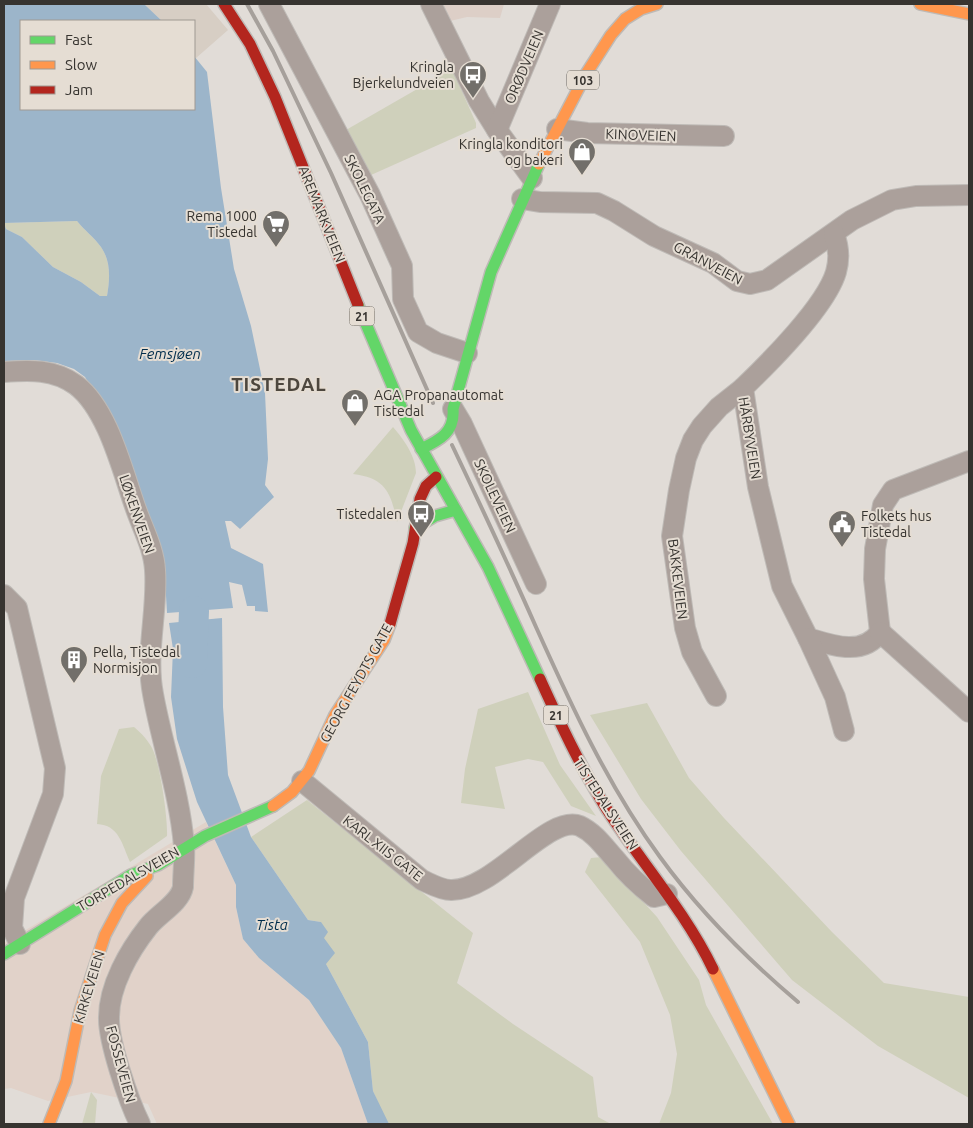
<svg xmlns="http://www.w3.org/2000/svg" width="973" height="1128" viewBox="0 0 973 1128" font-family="Ubuntu,sans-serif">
  <rect width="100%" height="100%" fill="#e1dcd7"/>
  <!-- built -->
  <polygon fill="#d7cec4" points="144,4 206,4 228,30 196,58 194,56 194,21 162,21"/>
  <!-- industrial -->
  <polygon fill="#e1d2c9" points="206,822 236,885 236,907 243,939 259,958 309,1000 341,1048 368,1124 157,1124 148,1104 91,1092 48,1101 11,1088 4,1089 4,943"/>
  <!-- education -->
  <polygon fill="#ddcfc7" points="442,4 504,4 500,18 467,17 450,21"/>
  <!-- green -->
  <g fill="#cfd0bb">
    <polygon points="452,69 476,123 476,128 371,175 366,175 346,130"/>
    <path d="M 77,221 C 84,230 94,237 101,247 C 111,261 110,280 107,296 L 100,296 L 81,282 L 53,267 L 22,237 L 6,229 L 4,223 Z"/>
    <path d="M 393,427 C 404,440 416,456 416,473 L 397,522 C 391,493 386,478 353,474 Z"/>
    <polygon points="528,692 560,765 596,816 571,806 543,762 528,759 495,767 505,809 461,803 465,769 478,709"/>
    <polygon points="647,703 689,778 724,818 832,932 884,983 969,997 969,1098 878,1046 792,980 681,851 641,799 590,715"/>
    <path d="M 134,727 C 142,734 147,739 152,748 C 160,763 168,819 167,836 L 130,862 C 122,844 119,825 97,824 L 101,776 L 119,729 Z"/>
    <polygon points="307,800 473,933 457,983 513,1024 593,1077 598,1117 611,1124 387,1123 373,1091 368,1042 326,964 321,922 308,920 251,837"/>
    <polygon points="602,857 657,917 699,980 706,1005 773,1124 659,1124 671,1093 677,1054 670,1015 640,942 585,872 591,858"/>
    <polygon points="91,1092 97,1100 95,1124 82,1124"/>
  </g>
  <!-- water -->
  <g fill="#9cb5ca">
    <path d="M 4,4 L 144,4 L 162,21 L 21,21 L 21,109 L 194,109 L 194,56 L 207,72 L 221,188 L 234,269 L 251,326 L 265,393 L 268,459 L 265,485 L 274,497 L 240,529 L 231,521 L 225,521 L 231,548 L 263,564 L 268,612 L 255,611 L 255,606 L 247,606 L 242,585 L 229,582 L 233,608 L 167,613 L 164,561 L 107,413 L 85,377 L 74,369 L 57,363 L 34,360 L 4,361 L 4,223 L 6,229 L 22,237 L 53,267 L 81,282 L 100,296 L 107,296 C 110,279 111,261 101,247 C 94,237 84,230 77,221 L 4,223 Z"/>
    <polygon points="222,618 223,707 228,775 251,837 308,920 321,922 328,932 324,938 335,953 326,964 368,1042 373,1091 389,1124 368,1124 341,1048 309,1000 259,958 243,939 236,907 236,885 197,802 177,739 171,697 173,649 169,623"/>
  </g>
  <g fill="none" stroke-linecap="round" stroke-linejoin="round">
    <!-- river -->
    <polyline stroke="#9cb5ca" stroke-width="30" points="192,663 194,611"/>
    <defs>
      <g id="street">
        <polyline points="269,4 370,195 402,266 403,299 418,332 437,343 467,353"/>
        <polyline points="431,4 479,101 497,130 532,178"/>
        <polyline points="557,129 587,133 724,136"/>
        <polyline points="497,130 550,4"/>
        <polyline points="522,199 540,202 597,203 614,211 654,236 713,263 737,281 750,284 767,280 852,220 892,200 916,196 969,195"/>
        <path d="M 834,234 C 839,247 840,258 836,272 C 826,306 769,363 743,388 L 758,487 L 782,586 L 808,638 C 831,645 863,657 880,632 L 874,579 L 875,549 L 883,505 L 893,490 L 969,461"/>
        <path d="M 4,372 C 30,370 54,369 76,385 C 109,410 123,474 137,512 C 144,531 154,550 155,570 C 158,611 145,653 153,694 C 162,744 180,795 184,846 C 185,859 183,873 183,887 C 180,903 158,914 148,927 C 129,951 109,986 109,1017 C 108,1041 129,1102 140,1124"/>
        <polyline points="453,409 462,424 536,584"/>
        <polyline points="4,595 17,608 55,768 53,794 14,898 12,928 20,944"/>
        <polyline points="880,632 969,712"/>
        <polyline points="808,638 835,697 844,731"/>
        <polyline points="716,696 692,652 685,628 672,536 679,490 686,458 693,440 702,426 719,407 743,388"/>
        <path d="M 302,781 L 422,880 C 431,884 441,890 451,890 C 494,891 548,813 580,826 C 595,833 605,848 616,860 C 627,874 640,886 654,897 L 667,894"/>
      </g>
      <g id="fast">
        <polyline points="358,305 411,430 488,567 540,679"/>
        <path d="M 421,449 C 440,440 455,432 453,409 L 491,272 L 539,164"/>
        <polyline points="415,528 435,516 456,510"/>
        <polyline points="4,954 131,875 158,865 205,836 273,806"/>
      </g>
      <g id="slow">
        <polyline points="920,4 969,14"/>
        <polyline points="539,164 586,74 611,35 625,19 641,9 657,4"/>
        <polyline points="273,806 292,792 309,771 335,715 384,640 390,624"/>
        <polyline points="713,969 789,1124"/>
        <polyline points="49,1124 66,1081 80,1011 105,935 122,903 147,876"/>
      </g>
      <g id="jam">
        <polyline points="224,4 250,44 275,97 358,305"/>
        <polyline points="390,624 413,543 420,499 426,486 436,477"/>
        <path d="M 540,679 C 560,723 580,766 606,808 C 641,862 685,911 713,969"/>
      </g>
    </defs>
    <!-- street casing -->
    <use href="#street" stroke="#bebab6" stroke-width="22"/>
    <!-- fast casing -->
    <use href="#fast" stroke="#bebab6" stroke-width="14"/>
    <!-- slow casing -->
    <use href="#slow" stroke="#bebab6" stroke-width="14"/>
    <!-- jam casing -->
    <use href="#jam" stroke="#bebab6" stroke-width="14"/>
    <!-- street -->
    <use href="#street" stroke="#aba09b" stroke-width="20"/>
    <!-- fast -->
    <use href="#fast" stroke="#63d668" stroke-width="11"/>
    <!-- slow -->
    <use href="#slow" stroke="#ff974d" stroke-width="11"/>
    <!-- jam -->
    <use href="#jam" stroke="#b3261e" stroke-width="11"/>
    <!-- rail -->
    <g stroke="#a6a09b" stroke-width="4">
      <polyline points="247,4 273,51 331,173 433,403"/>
      <path d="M 452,445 C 481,506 509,566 536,627 C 572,707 608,786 660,857 C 700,912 746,958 798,1002"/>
    </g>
  </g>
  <!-- icons -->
  <defs>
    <symbol id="bus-pin" viewBox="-11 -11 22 30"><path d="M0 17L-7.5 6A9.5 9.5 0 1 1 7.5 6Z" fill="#726f6a" stroke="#e5ddd3"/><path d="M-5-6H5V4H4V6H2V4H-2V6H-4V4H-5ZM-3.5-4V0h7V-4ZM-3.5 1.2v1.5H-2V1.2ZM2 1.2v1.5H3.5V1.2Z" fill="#fff"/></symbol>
    <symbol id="shop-pin" viewBox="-11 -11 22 30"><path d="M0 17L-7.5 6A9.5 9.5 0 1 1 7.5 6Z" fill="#726f6a" stroke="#e5ddd3"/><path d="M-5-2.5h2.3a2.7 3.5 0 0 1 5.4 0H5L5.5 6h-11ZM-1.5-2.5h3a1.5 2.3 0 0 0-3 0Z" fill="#fff"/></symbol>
    <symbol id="supermarket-pin" viewBox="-11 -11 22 30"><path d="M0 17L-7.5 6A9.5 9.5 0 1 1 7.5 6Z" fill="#726f6a" stroke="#e5ddd3"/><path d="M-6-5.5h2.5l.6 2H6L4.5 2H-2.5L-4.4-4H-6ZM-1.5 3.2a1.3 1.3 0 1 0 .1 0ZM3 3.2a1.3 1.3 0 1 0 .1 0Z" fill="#fff"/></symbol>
    <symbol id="civic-pin" viewBox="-11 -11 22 30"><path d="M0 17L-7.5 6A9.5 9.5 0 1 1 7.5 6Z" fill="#726f6a" stroke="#e5ddd3"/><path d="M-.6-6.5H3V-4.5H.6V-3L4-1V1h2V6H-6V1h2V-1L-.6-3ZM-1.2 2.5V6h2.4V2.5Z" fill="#fff"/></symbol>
    <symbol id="building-pin" viewBox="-11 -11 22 30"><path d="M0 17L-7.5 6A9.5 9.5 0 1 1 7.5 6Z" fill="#726f6a" stroke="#e5ddd3"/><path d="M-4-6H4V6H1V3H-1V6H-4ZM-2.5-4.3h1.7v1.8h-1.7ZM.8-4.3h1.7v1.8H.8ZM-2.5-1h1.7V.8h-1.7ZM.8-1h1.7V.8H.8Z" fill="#fff"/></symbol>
  </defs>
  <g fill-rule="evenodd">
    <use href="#bus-pin" x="457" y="59" width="32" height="43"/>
    <use href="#shop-pin" x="566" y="136" width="32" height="43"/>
    <use href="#supermarket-pin" x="260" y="208" width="32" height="43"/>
    <use href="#shop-pin" x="339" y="387" width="32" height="43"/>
    <use href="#bus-pin" x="405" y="498" width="32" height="43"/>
    <use href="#civic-pin" x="826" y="508" width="32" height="43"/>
    <use href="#building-pin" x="58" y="644" width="32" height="43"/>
  </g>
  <g text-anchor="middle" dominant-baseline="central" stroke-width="4" stroke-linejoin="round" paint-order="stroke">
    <!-- shield labels -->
    <g fill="#e5ddd3" stroke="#6b6761" stroke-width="1">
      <rect x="567" y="70.5" width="32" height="19" rx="4"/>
      <rect x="349.5" y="306.5" width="25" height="19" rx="4"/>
      <rect x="543.5" y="705.5" width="25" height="19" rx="4"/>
    </g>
    <g font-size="12" font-weight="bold" fill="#373430">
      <text x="583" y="80">103</text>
      <text x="362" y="316">21</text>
      <text x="556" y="715">21</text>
    </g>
    <!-- poi labels -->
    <g font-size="14" fill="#373430" stroke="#e5ddd3" text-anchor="end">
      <text x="454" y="67">Kringla<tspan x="454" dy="16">Bjerkelundveien</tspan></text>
      <text x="563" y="144">Kringla konditori<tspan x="563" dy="16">og bakeri</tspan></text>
      <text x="257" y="216">Rema 1000<tspan x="257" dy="16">Tistedal</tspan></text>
      <text x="374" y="395" text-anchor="start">AGA Propanautomat<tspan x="374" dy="16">Tistedal</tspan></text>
      <text x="402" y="514">Tistedalen</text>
      <text x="861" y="516" text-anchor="start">Folkets hus<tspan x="861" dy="16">Tistedal</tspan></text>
      <text x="93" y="652" text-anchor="start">Pella, Tistedal<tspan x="93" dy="16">Normisjon</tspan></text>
    </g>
    <!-- street labels -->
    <g font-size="14" fill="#373430" stroke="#e5ddd3">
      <text transform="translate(524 67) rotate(-67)">ORØDVEIEN</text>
      <text transform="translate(641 135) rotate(2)">KINOVEIEN</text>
      <text transform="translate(365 189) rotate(64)">SKOLEGATA</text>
      <text transform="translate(322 214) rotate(68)">AREMARKVEIEN</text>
      <text transform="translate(708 263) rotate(28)">GRANVEIEN</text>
      <text transform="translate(750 438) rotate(81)">HÅRBYVEIEN</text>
      <text transform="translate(495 496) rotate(65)">SKOLEVEIEN</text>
      <text transform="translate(137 514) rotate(71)">LØKENVEIEN</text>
      <text transform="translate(678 579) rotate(83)">BAKKEVEIEN</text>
      <text transform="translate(356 683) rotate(-61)">GEORG FEYDTS GATE</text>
      <text transform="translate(606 804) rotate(57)">TISTEDALSVEIEN</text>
      <text transform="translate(383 848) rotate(38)">KARL XIIS GATE</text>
      <text transform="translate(128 879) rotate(-30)">TORPEDALSVEIEN</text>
      <text transform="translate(89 987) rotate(-73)">KIRKEVEIEN</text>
      <text transform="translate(121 1064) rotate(75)">FOSSEVEIEN</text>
    </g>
    <!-- water labels -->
    <g font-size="15" font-style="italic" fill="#002d4c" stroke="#e5ddd3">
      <text x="170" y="353">Femsjøen</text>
      <text x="272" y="924">Tista</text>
    </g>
    <!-- district labels -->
    <g font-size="19" font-weight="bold" letter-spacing="1" fill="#4d473e" stroke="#e5ddd3">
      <text x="279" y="384">TISTEDAL</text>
    </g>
  </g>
  <!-- border -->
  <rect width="973" height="1128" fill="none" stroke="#373430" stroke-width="10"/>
  <!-- legend -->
  <rect x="20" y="20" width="175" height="90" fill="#e5ddd3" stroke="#9f9992"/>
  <rect x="30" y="36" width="25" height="8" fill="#63d668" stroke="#9f9992"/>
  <text x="65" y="45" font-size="15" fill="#373430">Fast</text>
  <rect x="30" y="61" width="25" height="8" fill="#ff974d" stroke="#9f9992"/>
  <text x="65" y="70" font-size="15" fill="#373430">Slow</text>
  <rect x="30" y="86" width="25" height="8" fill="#b3261e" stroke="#9f9992"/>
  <text x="65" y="95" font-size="15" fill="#373430">Jam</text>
</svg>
